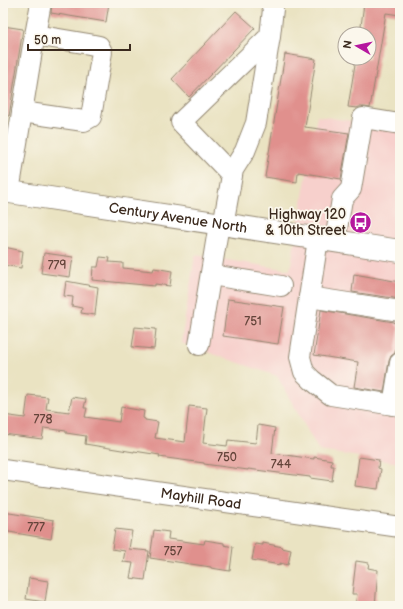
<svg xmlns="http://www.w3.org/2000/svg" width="403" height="609" viewBox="0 0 403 609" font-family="'Balsamiq Sans',sans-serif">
  <rect width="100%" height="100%" fill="#fbf7ec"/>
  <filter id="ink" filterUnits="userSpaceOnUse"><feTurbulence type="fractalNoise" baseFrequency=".025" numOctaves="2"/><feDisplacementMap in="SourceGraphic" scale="8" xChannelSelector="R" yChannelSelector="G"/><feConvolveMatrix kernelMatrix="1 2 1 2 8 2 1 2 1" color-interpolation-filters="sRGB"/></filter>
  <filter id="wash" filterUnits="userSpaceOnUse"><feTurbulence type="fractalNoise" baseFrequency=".012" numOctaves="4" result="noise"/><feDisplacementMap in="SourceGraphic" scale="16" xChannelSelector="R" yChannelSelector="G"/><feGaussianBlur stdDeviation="0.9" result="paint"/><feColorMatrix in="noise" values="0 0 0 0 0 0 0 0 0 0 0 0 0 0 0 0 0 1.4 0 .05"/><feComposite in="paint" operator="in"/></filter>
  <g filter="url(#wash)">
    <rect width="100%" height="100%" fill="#eae3c2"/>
    <!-- built -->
    <polygon fill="#f7d0cc" points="317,116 400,128 400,463 319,451 277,376 181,343 195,255 290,270"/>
    <g id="blocks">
      <!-- building -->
      <g fill="#e0908d">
        <polygon points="52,3 109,3 106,22 51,13"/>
        <polygon points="364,3 400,3 400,15 386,13 370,108 364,107 359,107 357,108 348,107 356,58 369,58 369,34 360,34"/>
        <polygon points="236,11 255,28 189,97 172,79"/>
        <polygon points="3,26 23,29 9,116 3,115"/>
        <polygon points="285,54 316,59 305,127 349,133 341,179 298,172 297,182 265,177"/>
        <polygon points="4,247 23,251 21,268 3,265"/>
        <polygon points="44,253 73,257 70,277 41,273"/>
        <polygon points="100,257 110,258 109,262 123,263 123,268 153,271 154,268 172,271 170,286 155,284 155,286 92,280 93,267 98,267"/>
        <polygon points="354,274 400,282 400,299 352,292"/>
        <polygon points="66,281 98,287 95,315 81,313 82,308 72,306 73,297 64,296"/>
        <polygon points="228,299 284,307 278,344 223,336"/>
        <polygon points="321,310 394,322 399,329 395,353 391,356 389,361 384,392 354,387 358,362 314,355"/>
        <polygon points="135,327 156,329 154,349 132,347"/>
        <polygon points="28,395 48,397 46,409 69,412 72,397 86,399 84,408 87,408 85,417 119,422 121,407 144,411 143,418 145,419 145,420 158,422 155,438 185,442 189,406 207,408 203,443 227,446 228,440 256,443 258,425 275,428 272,453 314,459 314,457 332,460 331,466 334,466 332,481 310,478 310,477 248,469 248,470 204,464 204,463 159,457 160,455 134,451 134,452 85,444 86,436 66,433 66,431 44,428 42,439 3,434 3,415 25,418"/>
        <polygon points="359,457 379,460 378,468 381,469 378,489 355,486"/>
        <polygon points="3,512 54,520 51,539 3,531"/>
        <polygon points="115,529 132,531 129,549 149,551 145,580 130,578 133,563 123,562 125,551 112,549"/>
        <polygon points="154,530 169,532 168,539 204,544 205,540 224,543 224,545 233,547 230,571 211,568 211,567 150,558"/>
        <polygon points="263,543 283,547 282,548 291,550 288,565 280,563 280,565 252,560 255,544 263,545"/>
        <polygon points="356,561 369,563 368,568 378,570 375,606 355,606 357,594 352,594"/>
        <polygon points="29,578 48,581 45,602 26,599"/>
      </g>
    </g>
  </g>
  <g filter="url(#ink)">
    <use href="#blocks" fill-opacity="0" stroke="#928670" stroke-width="1"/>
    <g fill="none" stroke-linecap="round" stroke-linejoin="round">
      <defs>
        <g id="minor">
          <polyline points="22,112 84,121 91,117 102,52 99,46 89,44 35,35"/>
          <polyline points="232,175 181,122 270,36"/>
          <polyline points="9,192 32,51 41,3"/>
          <polyline points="223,225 233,170 245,151 256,123 270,36 273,9 271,3"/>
          <polyline points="318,239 300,357 304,372 312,380 331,395 400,406"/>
          <polyline points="335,241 342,199 351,189 363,118 400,124"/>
          <polyline points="211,275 281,286"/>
          <polyline points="309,297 400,311"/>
          <polyline points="199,345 219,224"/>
          <polyline points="393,405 400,363"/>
          <path id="s1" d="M 3,470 L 400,527"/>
        </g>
        <g id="major">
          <path id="s2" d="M 3,191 L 400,251"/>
        </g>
      </defs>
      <!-- minor casing -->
      <use href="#minor" stroke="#928670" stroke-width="22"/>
      <!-- major casing -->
      <use href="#major" stroke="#928670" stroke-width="24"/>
      <!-- minor -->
      <use href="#minor" stroke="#fff" stroke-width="20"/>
      <!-- major -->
      <use href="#major" stroke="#fff" stroke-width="22"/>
    </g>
  </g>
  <!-- icons -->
  <defs>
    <symbol id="bus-disc" viewBox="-11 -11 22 22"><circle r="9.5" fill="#b5179e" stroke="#fbf7ec"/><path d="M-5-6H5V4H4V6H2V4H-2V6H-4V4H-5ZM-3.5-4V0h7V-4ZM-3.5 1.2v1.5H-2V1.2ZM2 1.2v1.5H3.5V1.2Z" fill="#fff"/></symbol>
  </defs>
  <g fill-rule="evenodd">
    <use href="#bus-disc" x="348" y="210" width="25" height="25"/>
  </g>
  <g text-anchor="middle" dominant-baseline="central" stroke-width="3.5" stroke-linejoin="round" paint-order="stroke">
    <!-- number labels -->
    <g font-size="12" fill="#64443a">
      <text x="57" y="265">779</text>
      <text x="253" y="321">751</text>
      <text x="43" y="419">778</text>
      <text x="227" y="457">750</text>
      <text x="281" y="464">744</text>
      <text x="36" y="527">777</text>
      <text x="173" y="551">757</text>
    </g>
    <!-- poi labels -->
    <g font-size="14" fill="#3b2a1e" stroke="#fbf7ec" text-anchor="end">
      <text x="346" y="214">Highway 120<tspan x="346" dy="16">&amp; 10th Street</tspan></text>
    </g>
    <!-- street labels -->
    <g font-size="14" fill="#3b2a1e" stroke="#fbf7ec">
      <text stroke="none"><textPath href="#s2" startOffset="177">Century Avenue North</textPath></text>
      <text stroke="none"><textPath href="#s1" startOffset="200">Mayhill Road</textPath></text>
    </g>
  </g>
  <!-- margin -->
  <rect width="403" height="609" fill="none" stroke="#fbf7ec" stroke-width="16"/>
  <!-- north arrow -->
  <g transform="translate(357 46) rotate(279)"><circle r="19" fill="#fbf7ec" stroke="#aea59a"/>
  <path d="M0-3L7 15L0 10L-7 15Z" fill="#b5179e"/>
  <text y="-6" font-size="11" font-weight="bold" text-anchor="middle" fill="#3b2a1e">N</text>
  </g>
  <!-- scale -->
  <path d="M28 44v6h102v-6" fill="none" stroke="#3b2a1e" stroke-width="2"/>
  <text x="34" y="44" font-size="12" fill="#3b2a1e" stroke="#fbf7ec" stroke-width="3" paint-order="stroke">50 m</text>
</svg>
